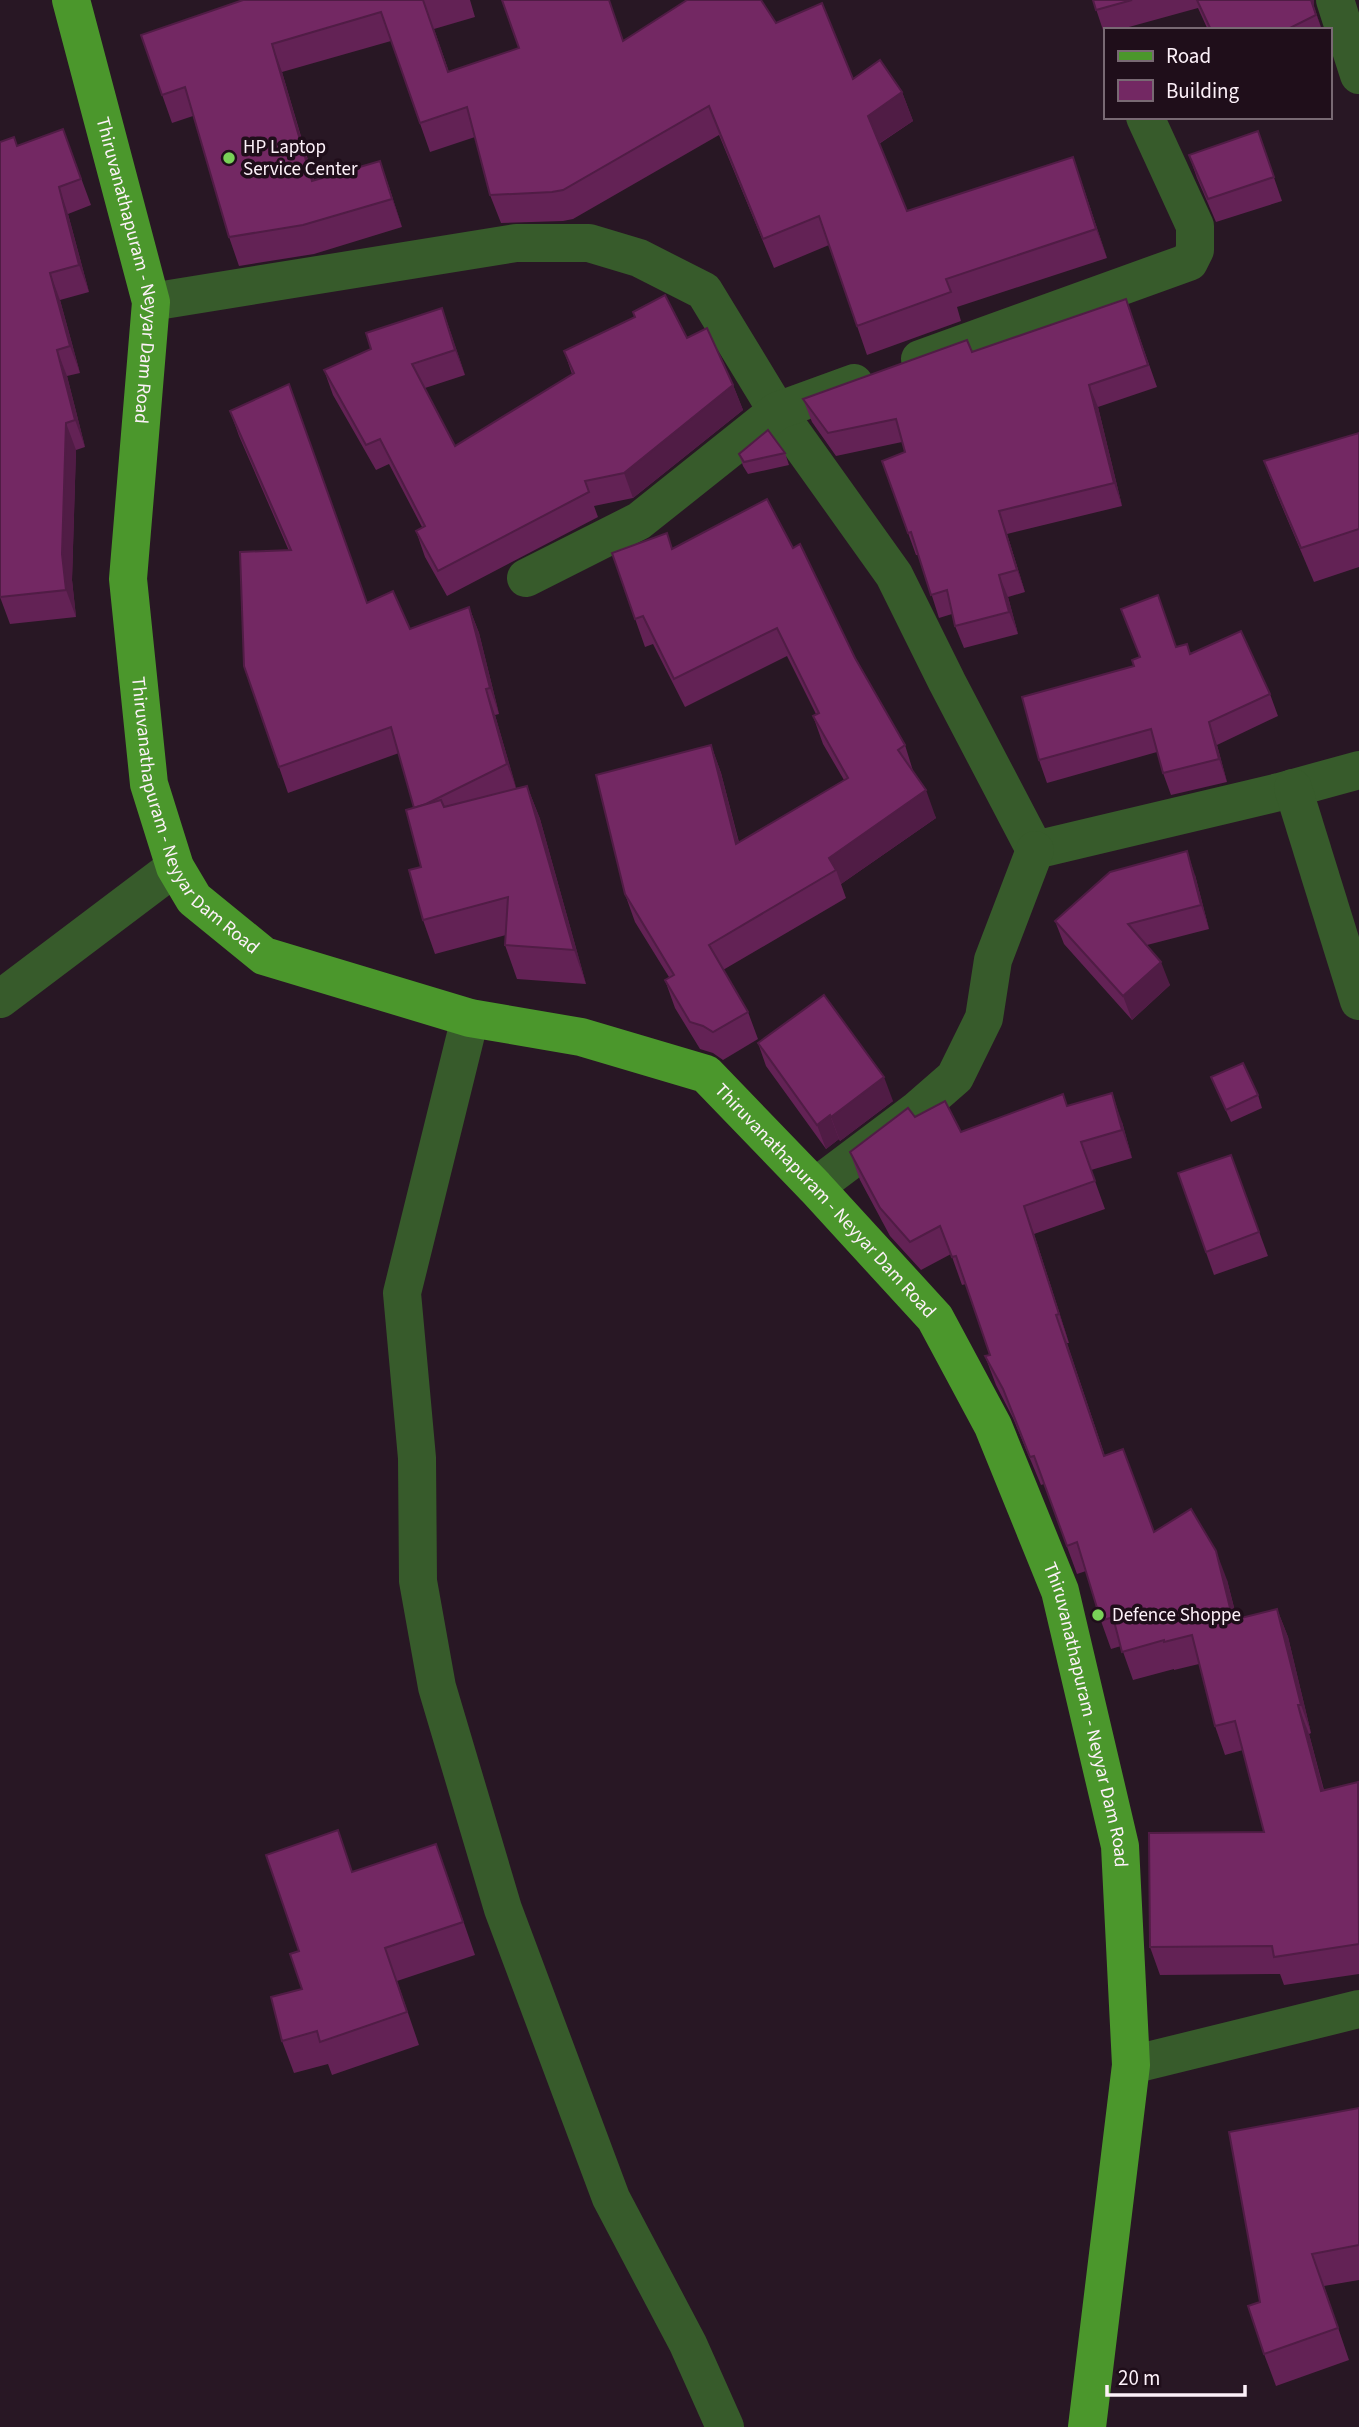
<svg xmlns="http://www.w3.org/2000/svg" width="1359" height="2427" viewBox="0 0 1359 2427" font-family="'Source Sans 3',sans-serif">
  <rect width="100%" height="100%" fill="#281724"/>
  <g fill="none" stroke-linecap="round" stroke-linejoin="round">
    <!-- minor -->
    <g stroke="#375b2b" stroke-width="38">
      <polyline points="1335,0 1359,75"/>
      <polyline points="151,302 516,243 589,243 639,258 704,291 777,411 894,575 947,682 1035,850 1279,792 1359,770"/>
      <polyline points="920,359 1189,262 1195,250 1195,226 1145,117"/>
      <polyline points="526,578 639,521 777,411 854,383"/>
      <polyline points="1293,788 1359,1001"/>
      <polyline points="0,999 175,867"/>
      <polyline points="470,1018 402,1293 417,1458 418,1581 437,1687 503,1909 611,2198 688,2344 725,2427"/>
      <polyline points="815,1187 916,1111 955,1077 984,1018 993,960 1035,850"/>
      <polyline points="1131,2065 1359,2009"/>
    </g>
    <!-- major -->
    <path stroke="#4b972c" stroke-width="38" id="s1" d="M 71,0 L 151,302 L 128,579 L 149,784 L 175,867 L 194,899 L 264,956 L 470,1018 L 581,1037 L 706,1074 L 815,1187 L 935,1318 L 993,1426 L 1060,1591 L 1120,1846 L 1131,2065 L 1087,2427"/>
  </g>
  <!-- wall -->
  <g fill="#632255">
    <polygon points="243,0 470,0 475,17 434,29 449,72 624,40 776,23 853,79 902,92 913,121 879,144 907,211 1073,157 1107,258 957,307 961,321 867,355 829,245 774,268 719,135 573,219 563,221 501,223 490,195 475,137 430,152 391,41 282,72 314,180 380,161 390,190 402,227 314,254 239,266 229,237 193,116 172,123 141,35"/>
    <polygon points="1093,0 1314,0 1314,7 1322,30 1208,30 1198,8 1118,30 1105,30 1104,33"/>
    <polygon points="63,129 91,205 68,214 89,292 60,300 80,373 67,376 85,447 76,450 72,580 76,617 10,624 0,597 17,146"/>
    <polygon points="1258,131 1282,201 1216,222 1197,178 1189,155"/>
    <polygon points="1126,299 1157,387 1098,407 1122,506 1007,534 1025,592 1008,597 1018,634 964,648 955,626 952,614 939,618 919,555 916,555 882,461 905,452 902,442 836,456 812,422 803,399 972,352"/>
    <polygon points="442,308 465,375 425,388 455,446 572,374 564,351 687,338 733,385 743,410 633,498 594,506 598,517 447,596 425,557 416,531 422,527 389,464 376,470 333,395 324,370 371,349"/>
    <polygon points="230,411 367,603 410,629 469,607 479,633 499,714 495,715 516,788 527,786 540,819 586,984 517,979 505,945 506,935 435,954 423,920 421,867 414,808 399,753 288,793 244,666 289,551 239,436"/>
    <polygon points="1359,433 1359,567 1314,582 1277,495 1264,461"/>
    <polygon points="785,453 789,465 748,474 743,466 739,454"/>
    <polygon points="793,548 905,745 914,774 936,818 841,884 846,898 723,970 748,1012 758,1039 723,1060 713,1053 700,1049 675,1008 665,980 669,977 635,922 625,894 711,745 721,773 739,842 844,780 823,744 813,716 816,714 787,656 685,707 653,644 645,647 612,553 672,549"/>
    <polygon points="1187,644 1191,654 1270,694 1278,716 1217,745 1227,782 1171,795 1163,773 1157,752 1047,783 1039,760 1134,666 1139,658"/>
    <polygon points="1195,875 1209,929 1147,945 1170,985 1132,1020 1064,944 1055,921"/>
    <polygon points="758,1043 893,1101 840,1141 839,1139 826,1149 766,1066"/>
    <polygon points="1211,1077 1258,1095 1262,1108 1231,1122"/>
    <polygon points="1067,1106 1122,1122 1132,1158 1091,1170 1105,1209 1034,1234 1069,1343 1067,1343 1105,1456 1154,1532 1227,1580 1237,1619 1277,1609 1288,1637 1311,1733 1309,1734 1324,1790 1359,1784 1359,1974 1284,1985 1280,1974 1160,1975 1150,1947 1264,1832 1243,1750 1225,1755 1215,1726 1199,1664 1174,1670 1174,1669 1133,1680 1121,1646 1111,1649 1101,1621 1086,1571 1077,1574 1044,1484 1041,1485 1013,1418 996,1385 985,1356 990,1355 966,1284 962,1285 951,1254 921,1270 890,1236 860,1180 850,1152 915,1117 961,1132"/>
    <polygon points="1231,1155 1268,1256 1214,1275 1178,1173"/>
    <polygon points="353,1872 448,1877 475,1955 397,1981 419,2045 332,2075 328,2064 294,2073 282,2041 302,1989 299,1951"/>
    <polygon points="1359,2108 1359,2280 1324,2286 1349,2360 1276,2386 1264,2354 1260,2302"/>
  </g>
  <!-- shaded-wall -->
  <g fill="#501c45">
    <polygon points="1311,0 1314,0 1314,7 1322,30"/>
    <polygon points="272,44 282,72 322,210 312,181"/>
    <polygon points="902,92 913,121 878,144 868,116"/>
    <polygon points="1073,157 1083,186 1107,258 1096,229"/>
    <polygon points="380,161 390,190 402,227 392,199"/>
    <polygon points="59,187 68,214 89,292 79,265"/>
    <polygon points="50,273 60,300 80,373 70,346"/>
    <polygon points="442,308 451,333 465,375 455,350"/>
    <polygon points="57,350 67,376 85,447 75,420"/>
    <polygon points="733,385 743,410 633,498 624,473"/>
    <polygon points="1089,385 1098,407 1122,506 1114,483"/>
    <polygon points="66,423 76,450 72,580 76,617 66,590 62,554"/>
    <polygon points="999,511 1007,534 1025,592 1017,570"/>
    <polygon points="999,575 1008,597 1018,634 1009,612"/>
    <polygon points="469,607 479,633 499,714 490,688"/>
    <polygon points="486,689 495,715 517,790 507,764"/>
    <polygon points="1209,722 1217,745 1227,782 1219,759"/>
    <polygon points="711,745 721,773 746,871 736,844"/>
    <polygon points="527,786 540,819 586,984 574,950"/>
    <polygon points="926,790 936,818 841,884 836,870 829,858"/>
    <polygon points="1187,851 1195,875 1209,929 1201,905"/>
    <polygon points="1161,962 1170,985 1132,1020 1123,996"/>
    <polygon points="884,1077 893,1101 840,1141 831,1117"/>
    <polygon points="1112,1093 1122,1122 1132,1158 1122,1130"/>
    <polygon points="830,1115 839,1139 826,1149 817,1125"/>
    <polygon points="1024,1206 1034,1234 1069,1343 1059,1314"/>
    <polygon points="1056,1315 1067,1343 1114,1485 1104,1456"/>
    <polygon points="1216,1551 1227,1580 1244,1648 1233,1620"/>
    <polygon points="1277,1609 1288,1637 1311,1733 1301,1705"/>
    <polygon points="1298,1705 1309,1734 1331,1819 1321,1791"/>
  </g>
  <!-- building -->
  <g fill="#732863" stroke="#501c45" stroke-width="2">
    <polygon points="243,0 424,0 423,0 448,72 519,48 502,0 609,0 623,41 687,0 761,0 776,23 822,3 853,79 880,60 902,92 868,116 907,211 1073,157 1096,229 946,279 951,292 857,326 819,216 763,239 709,106 563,190 552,192 490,195 467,107 420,123 381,12 272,44 312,181 380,161 392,199 303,225 229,237 185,87 162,95 141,35"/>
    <polygon points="1093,0 1132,0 1096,10"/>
    <polygon points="1197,0 1311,0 1316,15 1286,30 1211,30"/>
    <polygon points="63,129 81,179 59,187 79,265 50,273 70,346 57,350 75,420 66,423 62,554 66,590 0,597 0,142 14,137 17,146"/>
    <polygon points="1258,131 1274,177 1208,199 1189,155"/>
    <polygon points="665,295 687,338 707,328 733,385 624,473 585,481 589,492 438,571 416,531 425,526 380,439 366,445 324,370 371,349 366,333 442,308 455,350 412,364 455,446 574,373 564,351 635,317 633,312"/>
    <polygon points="1126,299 1148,365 1089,385 1114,483 999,511 1017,570 999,575 1009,612 955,626 947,590 931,595 911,532 908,533 882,461 905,452 896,419 828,433 803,399 967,340 972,352"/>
    <polygon points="289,384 367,603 393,591 410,629 469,607 490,688 486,689 507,764 426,804 414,808 391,727 279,767 244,666 240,552 291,550 230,411"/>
    <polygon points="768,430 785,453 744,462 739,454"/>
    <polygon points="1359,433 1359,529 1301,548 1264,461"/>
    <polygon points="767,499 793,548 800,544 855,658 905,745 898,750 926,790 829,858 836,870 709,945 748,1012 713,1032 703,1026 690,1022 665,980 674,975 625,894 596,775 711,745 736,844 848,778 813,716 819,713 777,628 674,679 643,616 635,619 612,553 667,533 672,549"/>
    <polygon points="1158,595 1176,647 1187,644 1190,654 1241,631 1270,694 1209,722 1219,759 1163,773 1151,729 1039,760 1022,697 1134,666 1132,660 1140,657 1121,609"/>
    <polygon points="527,786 574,950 505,945 508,897 423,920 409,870 421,867 406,810 441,800 444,807"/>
    <polygon points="1187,851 1201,905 1128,924 1161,962 1123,996 1055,921 1110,872"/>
    <polygon points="824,995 884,1077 831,1117 830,1115 817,1125 758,1043"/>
    <polygon points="1243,1063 1258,1095 1226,1110 1211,1077"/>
    <polygon points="1112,1093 1122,1130 1081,1142 1095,1181 1024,1206 1059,1314 1056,1315 1104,1456 1123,1449 1154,1532 1191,1509 1216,1551 1233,1620 1277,1609 1301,1705 1298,1705 1321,1791 1358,1782 1359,1944 1274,1957 1272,1946 1150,1947 1149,1833 1264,1832 1235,1721 1215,1726 1192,1635 1164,1642 1164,1640 1122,1652 1113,1617 1101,1621 1077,1542 1067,1546 1034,1456 1030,1457 1003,1389 985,1356 990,1355 956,1256 952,1257 940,1226 910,1242 880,1208 850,1152 908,1108 915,1117 945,1101 961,1132 1063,1094 1067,1106"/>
    <polygon points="1231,1155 1259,1232 1206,1252 1178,1173"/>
    <polygon points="338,1830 352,1872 436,1844 463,1922 385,1948 407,2012 320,2042 317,2031 282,2041 271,1997 302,1989 290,1954 299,1951 266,1855"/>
    <polygon points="1359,2108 1359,2245 1312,2254 1338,2328 1264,2354 1248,2306 1260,2302 1229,2132"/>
  </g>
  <!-- markers -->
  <g fill="#79d158" stroke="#1f0e1a" stroke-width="2.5">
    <circle cx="229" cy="158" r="7"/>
    <circle cx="1098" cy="1615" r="7"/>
  </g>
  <g text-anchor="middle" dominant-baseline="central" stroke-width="7" stroke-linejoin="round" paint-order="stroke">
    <!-- poi labels -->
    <g font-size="19" fill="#fdf1f9" stroke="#1f0e1a" text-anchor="start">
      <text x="243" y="147">HP Laptop<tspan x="243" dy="22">Service Center</tspan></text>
      <text x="1112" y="1615">Defence Shoppe</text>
    </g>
    <!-- street labels -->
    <g font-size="19" fill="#fdf1f9" stroke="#1f0e1a">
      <text stroke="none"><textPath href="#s1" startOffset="278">Thiruvanathapuram - Neyyar Dam Road</textPath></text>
      <text stroke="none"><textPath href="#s1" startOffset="845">Thiruvanathapuram - Neyyar Dam Road</textPath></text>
      <text stroke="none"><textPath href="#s1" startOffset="1643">Thiruvanathapuram - Neyyar Dam Road</textPath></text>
      <text stroke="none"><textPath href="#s1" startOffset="2231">Thiruvanathapuram - Neyyar Dam Road</textPath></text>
    </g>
  </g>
  <!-- legend -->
  <rect x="1104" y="28" width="228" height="91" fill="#1f0e1a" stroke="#786973" stroke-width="2"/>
  <rect x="1118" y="51" width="35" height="10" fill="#4b972c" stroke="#786973" stroke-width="2"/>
  <text x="1166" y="63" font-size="21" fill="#fdf1f9">Road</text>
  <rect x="1118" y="80" width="35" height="21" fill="#732863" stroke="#786973" stroke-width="2"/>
  <text x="1166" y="98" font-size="21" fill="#fdf1f9">Building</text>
  <!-- scale -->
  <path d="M1107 2385v10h138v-10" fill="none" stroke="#fdf1f9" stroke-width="3.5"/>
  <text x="1118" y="2385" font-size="21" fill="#fdf1f9" stroke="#1f0e1a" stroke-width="5" paint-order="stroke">20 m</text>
</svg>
